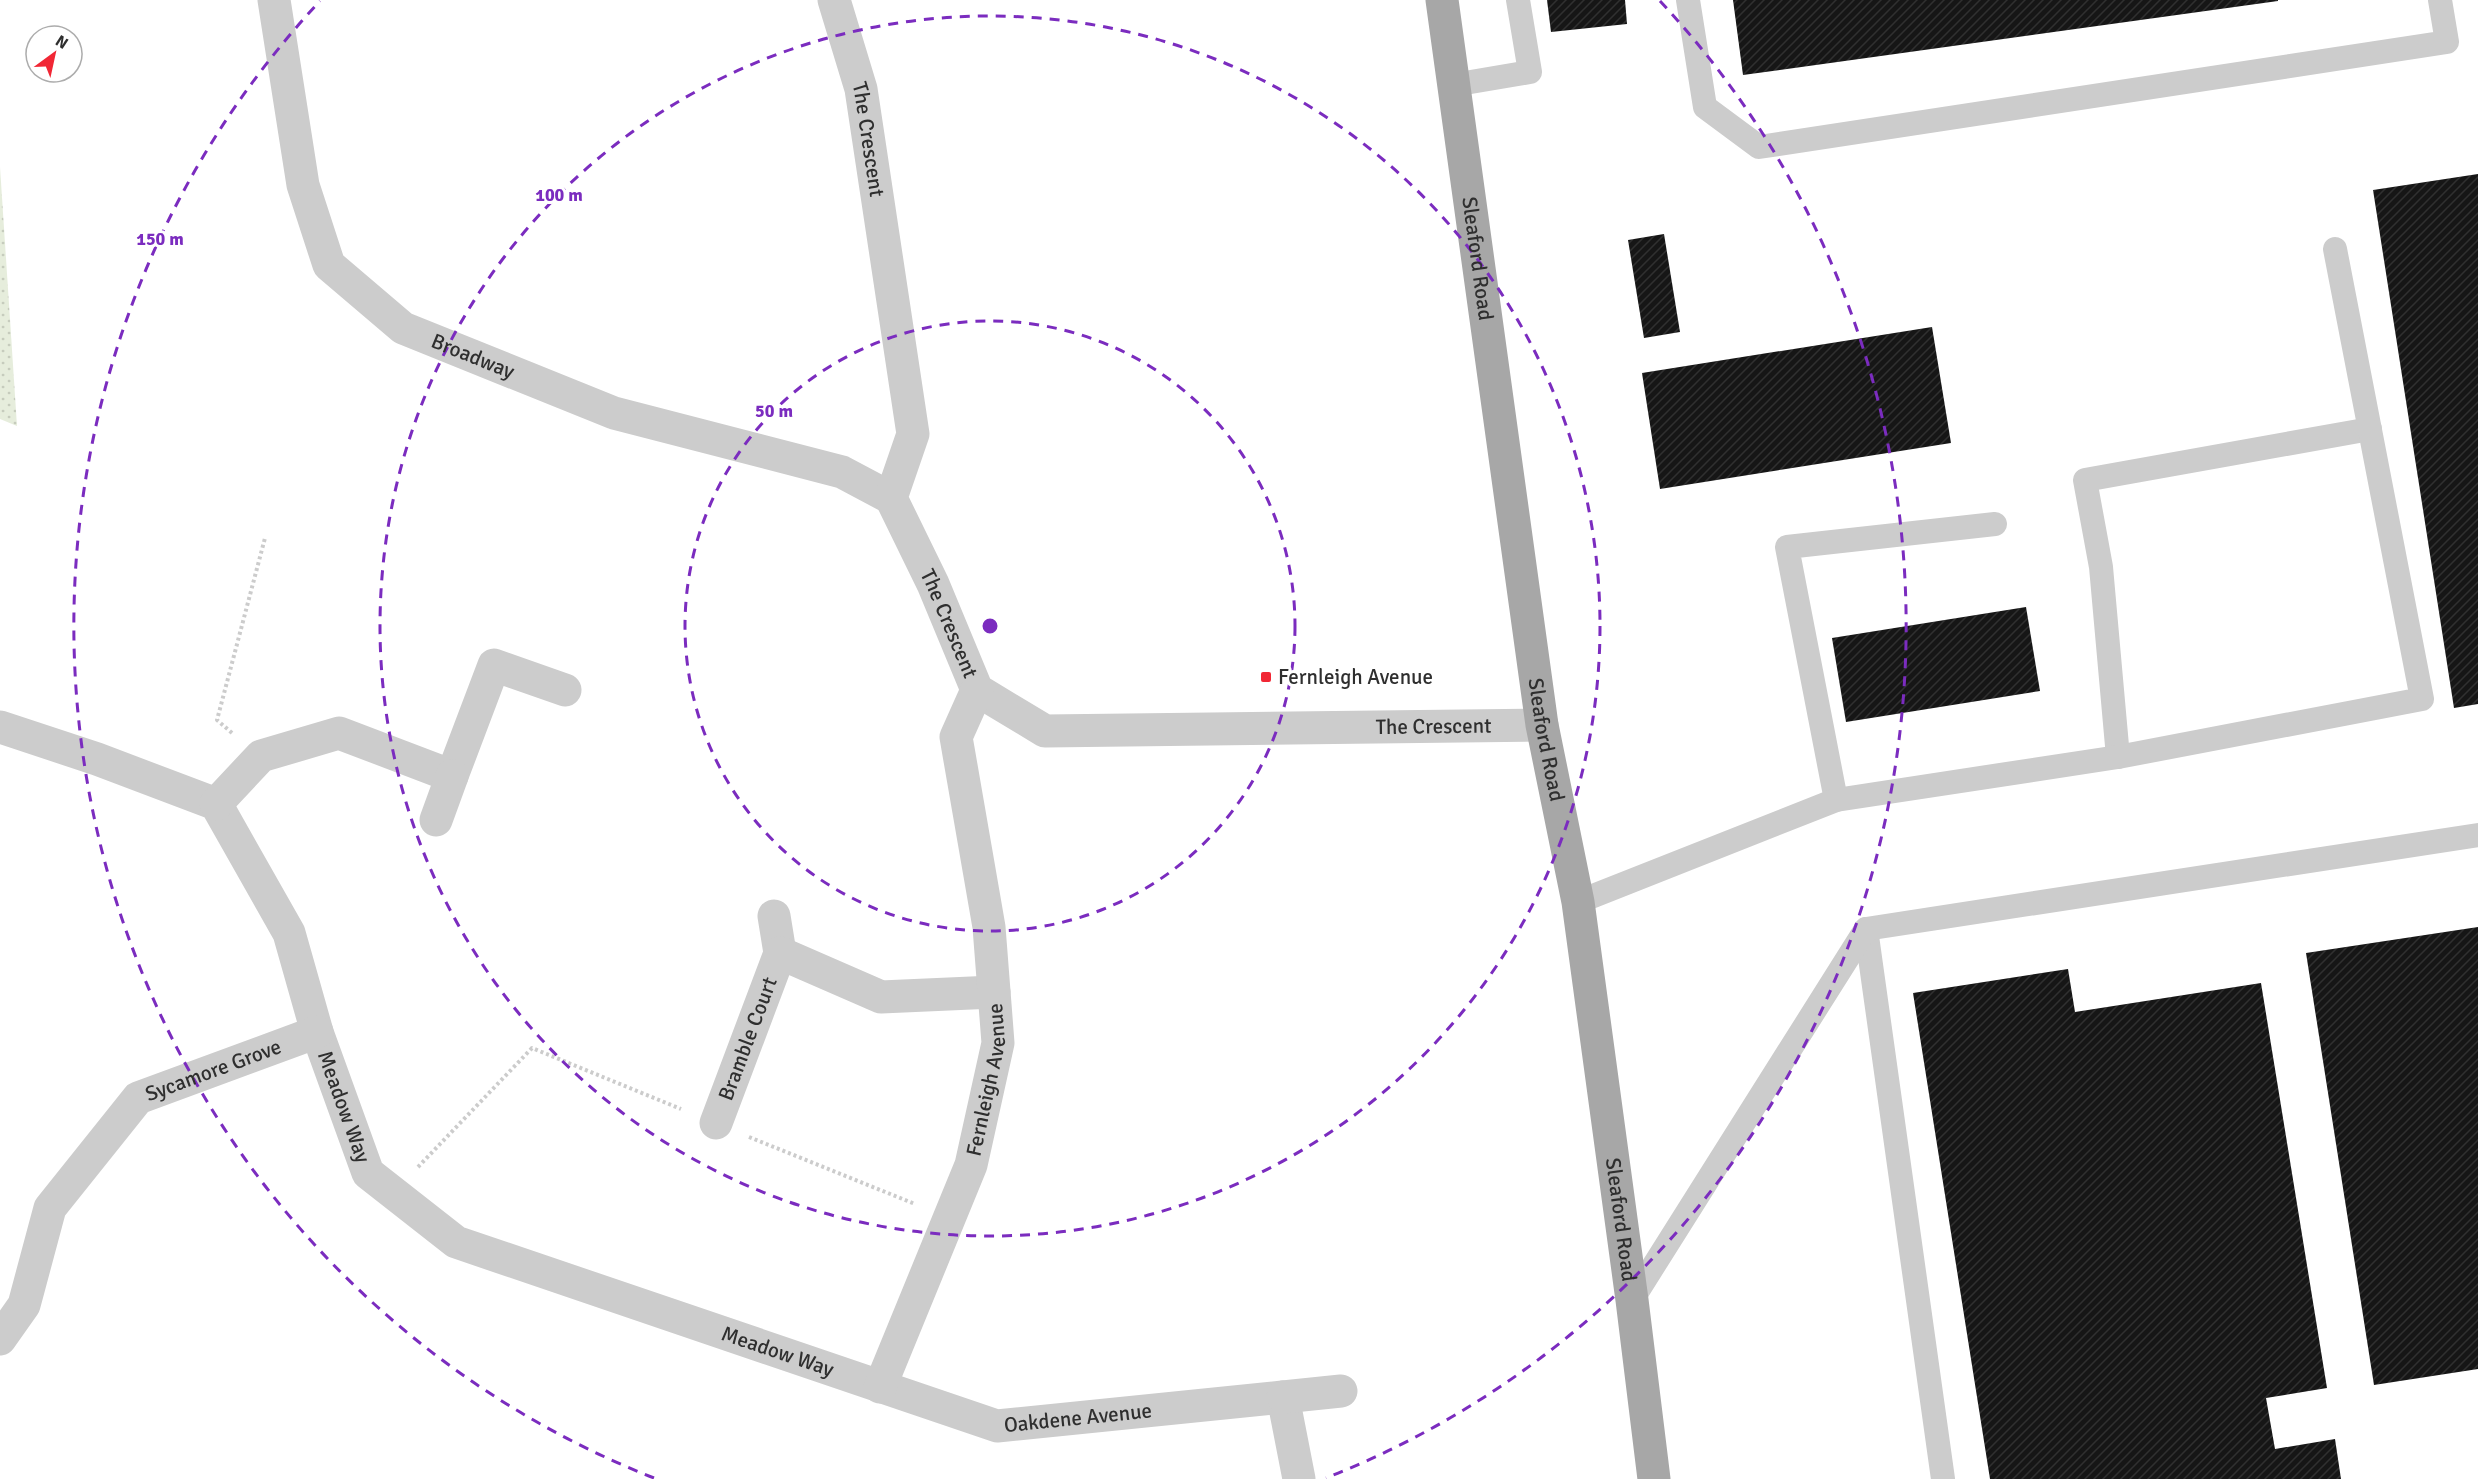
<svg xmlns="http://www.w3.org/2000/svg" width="2478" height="1479" viewBox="0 0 2478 1479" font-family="Signika,sans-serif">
  <defs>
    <pattern id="grass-dots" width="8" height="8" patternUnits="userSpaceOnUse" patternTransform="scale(1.5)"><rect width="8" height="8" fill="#e6eddc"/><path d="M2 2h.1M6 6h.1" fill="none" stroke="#c6ccbd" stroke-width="1.8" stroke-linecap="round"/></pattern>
    <pattern id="building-hatch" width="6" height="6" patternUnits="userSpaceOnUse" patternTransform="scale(1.5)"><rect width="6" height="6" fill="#161616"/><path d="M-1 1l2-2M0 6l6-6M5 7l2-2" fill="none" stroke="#303030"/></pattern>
  </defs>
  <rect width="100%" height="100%" fill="#fff"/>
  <!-- grass -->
  <polygon fill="url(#grass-dots)" points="0,167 17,426 0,419"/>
  <!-- building -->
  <g fill="url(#building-hatch)">
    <polygon points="1547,0 1625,0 1627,24 1551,32"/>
    <polygon points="1733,0 2278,0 2278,1 1743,75"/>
    <polygon points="2478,174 2478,704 2454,708 2373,190"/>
    <polygon points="1664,234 1680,332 1644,338 1628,240"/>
    <polygon points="1932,327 1951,443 1660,489 1642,373"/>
    <polygon points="2026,607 2040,691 1846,722 1832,638"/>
    <polygon points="2478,927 2478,1369 2374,1385 2306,953"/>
    <polygon points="2068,969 2075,1012 2261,983 2327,1388 2266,1398 2275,1449 2335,1439 2341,1479 1990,1479 1913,993"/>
  </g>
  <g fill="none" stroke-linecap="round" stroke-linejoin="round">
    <!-- path -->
    <g stroke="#ccc" stroke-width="4" stroke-dasharray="3 3" stroke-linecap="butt">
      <polyline points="232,733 217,720 265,538"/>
      <polyline points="749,1137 915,1204"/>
      <polyline points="418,1167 532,1048 681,1109"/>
    </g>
    <!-- service -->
    <g stroke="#ccc" stroke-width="24">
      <polyline points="1688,0 1705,107 1759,147 2447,42 2440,0"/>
      <polyline points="1453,85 1530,72 1518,0"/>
      <polyline points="2118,757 2101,567 2085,480 2370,429"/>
      <polyline points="1836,800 1787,547 1995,524"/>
      <polyline points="1578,902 1836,800 2118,757 2422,699 2335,249"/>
      <polyline points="1866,929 1943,1479"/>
      <polyline points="1632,1300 1866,929 2478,835"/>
    </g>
    <!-- minor -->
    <g stroke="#ccc" stroke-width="33">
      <path id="s1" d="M 274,0 L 303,185 L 329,265 L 403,328 L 614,413 L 842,472 L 891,498"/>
      <path id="s2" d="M 834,0 L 861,89 L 913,434 L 891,498 L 933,584 L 977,690 L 1045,731 L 1542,725"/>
      <path id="s3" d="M 0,727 L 97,759 L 216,804 L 289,933 L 317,1032 L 368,1173 L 456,1242 L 997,1426 L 1283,1397 L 1299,1479"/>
      <polyline points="216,804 261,756 339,733 452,776 494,665 565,690"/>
      <polyline points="436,820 452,776"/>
      <polyline points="774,916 780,953"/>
      <path id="s4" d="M 716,1123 L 780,953 L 881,997 L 994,992"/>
      <path id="s5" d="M 0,1339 L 24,1305 L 50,1208 L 138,1098 L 317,1032"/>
      <path id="s6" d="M 880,1387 L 971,1165 L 998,1043 L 989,927 L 956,737 L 977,690"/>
      <polyline points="1283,1397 1341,1391"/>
    </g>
    <!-- primary -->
    <path stroke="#a7a7a7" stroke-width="33" id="s7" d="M 1442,0 L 1542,725 L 1578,902 L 1632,1300 L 1654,1479"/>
  </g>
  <!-- distance rings -->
  <g fill="none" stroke="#7b2cbf" stroke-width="3" stroke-dasharray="10 8">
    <circle cx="990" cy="626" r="305"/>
    <circle cx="990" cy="626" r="610"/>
    <path d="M654 1478A916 916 0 0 1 320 1M1660 1A916 916 0 0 1 1326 1478"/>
  </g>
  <!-- markers -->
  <rect fill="#f12735" stroke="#fff" stroke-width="2" x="1260" y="671" width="12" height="12" rx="3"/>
  <g text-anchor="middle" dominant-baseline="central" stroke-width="6" stroke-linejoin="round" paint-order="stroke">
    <!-- street labels -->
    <g font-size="21" fill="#2f2f2f" stroke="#fff">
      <text stroke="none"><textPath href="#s2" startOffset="144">The Crescent</textPath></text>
      <text stroke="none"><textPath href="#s7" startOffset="261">Sleaford Road</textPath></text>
      <text stroke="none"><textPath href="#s1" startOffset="444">Broadway</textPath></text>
      <text stroke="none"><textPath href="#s2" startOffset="648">The Crescent</textPath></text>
      <text stroke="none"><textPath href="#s2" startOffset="1188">The Crescent</textPath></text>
      <text stroke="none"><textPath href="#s7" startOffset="747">Sleaford Road</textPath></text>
      <text stroke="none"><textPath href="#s4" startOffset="90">Bramble Court</textPath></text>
      <text stroke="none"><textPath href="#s5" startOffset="363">Sycamore Grove</textPath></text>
      <text stroke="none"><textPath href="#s6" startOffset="327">Fernleigh Avenue</textPath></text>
      <text stroke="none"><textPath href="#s3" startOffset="560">Meadow Way</textPath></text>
      <text stroke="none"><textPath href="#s7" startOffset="1233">Sleaford Road</textPath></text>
      <text stroke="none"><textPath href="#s3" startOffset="1082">Meadow Way</textPath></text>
      <text stroke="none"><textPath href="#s3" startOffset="1395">Oakdene Avenue</textPath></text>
    </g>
    <!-- poi labels -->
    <g font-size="21" fill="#2f2f2f" stroke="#fff" text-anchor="start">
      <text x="1278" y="677">Fernleigh Avenue</text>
    </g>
  </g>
  <circle cx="990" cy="626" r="9" fill="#7b2cbf" stroke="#fff" stroke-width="3"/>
  <g font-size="18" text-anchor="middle" font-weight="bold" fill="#7b2cbf" stroke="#fff" stroke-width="6" stroke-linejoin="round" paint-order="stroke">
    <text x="559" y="201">100 m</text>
    <text x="160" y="245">150 m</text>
    <text x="774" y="417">50 m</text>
  </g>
  <!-- north arrow -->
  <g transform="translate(54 54) rotate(33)"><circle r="28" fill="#ffffff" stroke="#acacac" stroke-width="1.5"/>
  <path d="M0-4.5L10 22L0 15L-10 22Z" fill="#f12735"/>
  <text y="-9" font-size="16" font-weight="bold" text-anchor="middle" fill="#2f2f2f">N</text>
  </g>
</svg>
